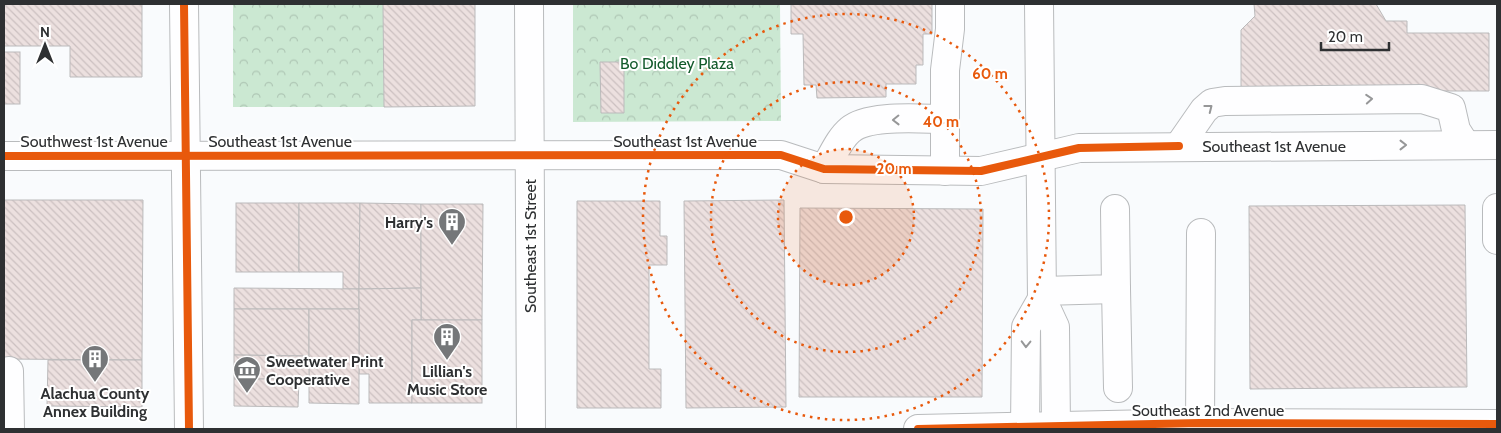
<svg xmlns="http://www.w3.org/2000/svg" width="1501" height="433" viewBox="0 0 1501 433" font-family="Cabin,sans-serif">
  <defs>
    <pattern id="park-crowns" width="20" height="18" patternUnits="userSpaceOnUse" patternTransform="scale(1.25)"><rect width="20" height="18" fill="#cbe8d2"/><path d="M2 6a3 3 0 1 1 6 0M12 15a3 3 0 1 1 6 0" fill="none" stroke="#afc7b5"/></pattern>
    <pattern id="building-back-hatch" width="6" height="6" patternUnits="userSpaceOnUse" patternTransform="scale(1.25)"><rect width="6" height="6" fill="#ece0df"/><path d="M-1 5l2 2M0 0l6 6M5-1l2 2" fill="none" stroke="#cbc0c0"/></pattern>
  </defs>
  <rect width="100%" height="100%" fill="#f9fbfd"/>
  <!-- park -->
  <g fill="url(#park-crowns)">
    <polygon points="233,4 383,4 384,107 233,107"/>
    <polygon points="573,4 780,4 781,121 573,122"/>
  </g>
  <!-- building -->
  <g fill="url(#building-back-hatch)" stroke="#bbbabb">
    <polygon points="4,4 142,4 142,77 70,77 70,46 4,46"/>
    <polygon points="383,4 475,4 475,106 384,107"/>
    <polygon points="791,4 932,4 932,34 923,34 923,65 916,65 916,84 886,84 886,97 817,98 816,85 804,85 803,34 791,34"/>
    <polygon points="1254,4 1376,4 1386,21 1407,21 1407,33 1489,33 1489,91 1241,91 1241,30 1255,16"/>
    <rect x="4" y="52" width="16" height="52"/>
    <polygon points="600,62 624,62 624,113 601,113"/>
    <polygon points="4,200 143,200 142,360 4,359"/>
    <polygon points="784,200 786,407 686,408 684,201"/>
    <polygon points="577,201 660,201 660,236 667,236 667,265 649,265 649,369 661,369 661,408 577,408"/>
    <rect x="236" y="203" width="63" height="69"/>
    <polygon points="299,203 360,203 359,289 343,289 343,272 299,272"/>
    <polygon points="360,203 421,204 421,288 359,289"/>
    <polygon points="421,204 483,204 482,320 421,320"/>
    <polygon points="1465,205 1467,387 1250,389 1249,206"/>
    <polygon points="800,208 983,209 982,397 799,397"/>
    <polygon points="234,288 359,289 359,309 234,309"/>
    <polygon points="421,288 421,320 412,320 412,403 369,403 369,374 359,374 359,289"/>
    <polygon points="234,309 309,309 309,356 234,355"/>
    <polygon points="309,309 359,309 359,404 309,403"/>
    <rect x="412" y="320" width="70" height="83"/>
    <polygon points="234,355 309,356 309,379 234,379"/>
    <polygon points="48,360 142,360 142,407 47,406"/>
    <polygon points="234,379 299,379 298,407 234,406"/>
  </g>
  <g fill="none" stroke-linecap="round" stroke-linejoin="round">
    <defs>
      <g id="minor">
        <polyline points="529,4 531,429"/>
        <polyline points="1039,4 1042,299 1055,327 1056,429"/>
        <polyline points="1179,146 1204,110 1212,103 1225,101 1422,99 1451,108 1456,130 1465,144"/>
        <polyline points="4,156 781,155 824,169 981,171 1079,148 1497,145"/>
        <path d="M 824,169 C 832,157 839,139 850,130 C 868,114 921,119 945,119"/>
        <polyline points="945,171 945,70 950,29 950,4"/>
        <polyline points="1497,208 1497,240"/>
        <polyline points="1116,289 1118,388"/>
        <polyline points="1042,291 1116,289 1115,209"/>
        <polyline points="9,371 10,429"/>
        <polyline points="918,429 1200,423 1497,424"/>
        <polyline points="1025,429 1026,327 1042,299"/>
        <polyline points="1200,429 1201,233"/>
      </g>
      <polyline id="major" points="184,4 189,429"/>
    </defs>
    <!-- minor casing -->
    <use href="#minor" stroke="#b9bbbd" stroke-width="30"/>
    <!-- major casing -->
    <use href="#major" stroke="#b9bbbd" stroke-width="30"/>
    <!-- minor -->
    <use href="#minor" stroke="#fefeff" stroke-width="28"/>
    <!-- major -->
    <use href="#major" stroke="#fefeff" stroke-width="28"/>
    <defs>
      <g id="cycleway">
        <polyline points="184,4 189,429"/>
        <polyline points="4,156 781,155 824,169 981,171 1079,148 1179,146"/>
        <polyline points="918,429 1200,423 1497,424"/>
      </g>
    </defs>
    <!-- cycleway casing -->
    <use href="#cycleway" stroke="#fff" stroke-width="11"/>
    <!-- cycleway -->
    <use href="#cycleway" stroke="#e8590c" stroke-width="8"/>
  </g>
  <!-- one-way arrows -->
  <defs><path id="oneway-chevron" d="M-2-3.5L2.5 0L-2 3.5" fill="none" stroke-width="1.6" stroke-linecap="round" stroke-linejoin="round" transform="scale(1.25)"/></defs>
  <g stroke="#969798">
    <use href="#oneway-chevron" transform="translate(1369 99) rotate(-4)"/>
    <use href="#oneway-chevron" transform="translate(1209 108) rotate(-38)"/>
    <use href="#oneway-chevron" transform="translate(896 120) rotate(179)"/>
    <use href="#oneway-chevron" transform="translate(1403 145)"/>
    <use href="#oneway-chevron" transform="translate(1026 344) rotate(91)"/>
  </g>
  <!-- distance rings -->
  <circle cx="846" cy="217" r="68" fill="#e8590c" fill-opacity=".12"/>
  <g fill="none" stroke="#e8590c" stroke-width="2.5" stroke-dasharray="2.5 5">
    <circle cx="846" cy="217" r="68"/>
    <circle cx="846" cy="217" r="135"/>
    <circle cx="846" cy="217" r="203"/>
  </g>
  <!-- icons -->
  <defs>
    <symbol id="building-pin" viewBox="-11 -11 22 30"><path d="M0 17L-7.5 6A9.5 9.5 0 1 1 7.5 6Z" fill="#757779" stroke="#fff"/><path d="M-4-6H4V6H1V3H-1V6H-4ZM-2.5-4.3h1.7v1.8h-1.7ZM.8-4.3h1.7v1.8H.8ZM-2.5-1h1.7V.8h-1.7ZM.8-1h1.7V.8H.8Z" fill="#fff"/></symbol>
    <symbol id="museum-pin" viewBox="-11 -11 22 30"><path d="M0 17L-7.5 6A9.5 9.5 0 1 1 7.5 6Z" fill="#757779" stroke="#fff"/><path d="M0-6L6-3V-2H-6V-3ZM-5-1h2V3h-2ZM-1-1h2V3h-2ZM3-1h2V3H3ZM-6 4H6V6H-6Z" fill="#fff"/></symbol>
  </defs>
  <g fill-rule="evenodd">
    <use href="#building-pin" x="436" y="206" width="32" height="43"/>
    <use href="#building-pin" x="431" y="321" width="32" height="43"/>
    <use href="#building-pin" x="79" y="343" width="32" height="43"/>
    <use href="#museum-pin" x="231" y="354" width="32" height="43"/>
  </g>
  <g text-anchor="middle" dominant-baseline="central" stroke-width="4" stroke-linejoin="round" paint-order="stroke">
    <!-- park labels -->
    <g font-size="16" fill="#125a2b" stroke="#fff">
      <text x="677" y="63">Bo Diddley Plaza</text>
    </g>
    <!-- street labels -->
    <g font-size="16" fill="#2e3032" stroke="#fff">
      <text x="94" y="141">Southwest 1st Avenue</text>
      <text x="280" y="141">Southeast 1st Avenue</text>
      <text x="685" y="141">Southeast 1st Avenue</text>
      <text x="1274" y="146">Southeast 1st Avenue</text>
      <text transform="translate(530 246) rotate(-90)">Southeast 1st Street</text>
      <text x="1208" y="410">Southeast 2nd Avenue</text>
    </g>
    <!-- poi labels -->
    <g font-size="16" font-weight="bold" fill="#2e3032" stroke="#fff">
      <text x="433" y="222" text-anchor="end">Harry's</text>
      <text x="266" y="361" text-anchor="start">Sweetwater Print<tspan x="266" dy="18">Cooperative</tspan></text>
      <text x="447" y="371">Lillian's<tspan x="447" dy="18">Music Store</tspan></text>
      <text x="95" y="393">Alachua County<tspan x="95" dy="18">Annex Building</tspan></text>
    </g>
  </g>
  <circle cx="846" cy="217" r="8" fill="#e8590c" stroke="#fff" stroke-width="2.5"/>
  <g font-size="15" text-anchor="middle" font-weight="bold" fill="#e8590c" stroke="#fff" stroke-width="4" stroke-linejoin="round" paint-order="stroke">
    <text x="990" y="79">60 m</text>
    <text x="941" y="127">40 m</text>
    <text x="894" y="174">20 m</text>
  </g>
  <!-- border -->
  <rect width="1501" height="433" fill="none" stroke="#2e3032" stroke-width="10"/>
  <!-- north arrow -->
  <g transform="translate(45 45)" stroke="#ffffff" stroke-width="4" paint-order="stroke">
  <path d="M0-4L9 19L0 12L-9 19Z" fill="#2e3032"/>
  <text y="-8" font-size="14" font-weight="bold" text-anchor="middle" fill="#2e3032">N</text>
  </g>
  <!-- scale -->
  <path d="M1321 42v8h68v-8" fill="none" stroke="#2e3032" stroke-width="2.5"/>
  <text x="1328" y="42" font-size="15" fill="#2e3032" stroke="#ffffff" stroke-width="4" paint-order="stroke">20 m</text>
</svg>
